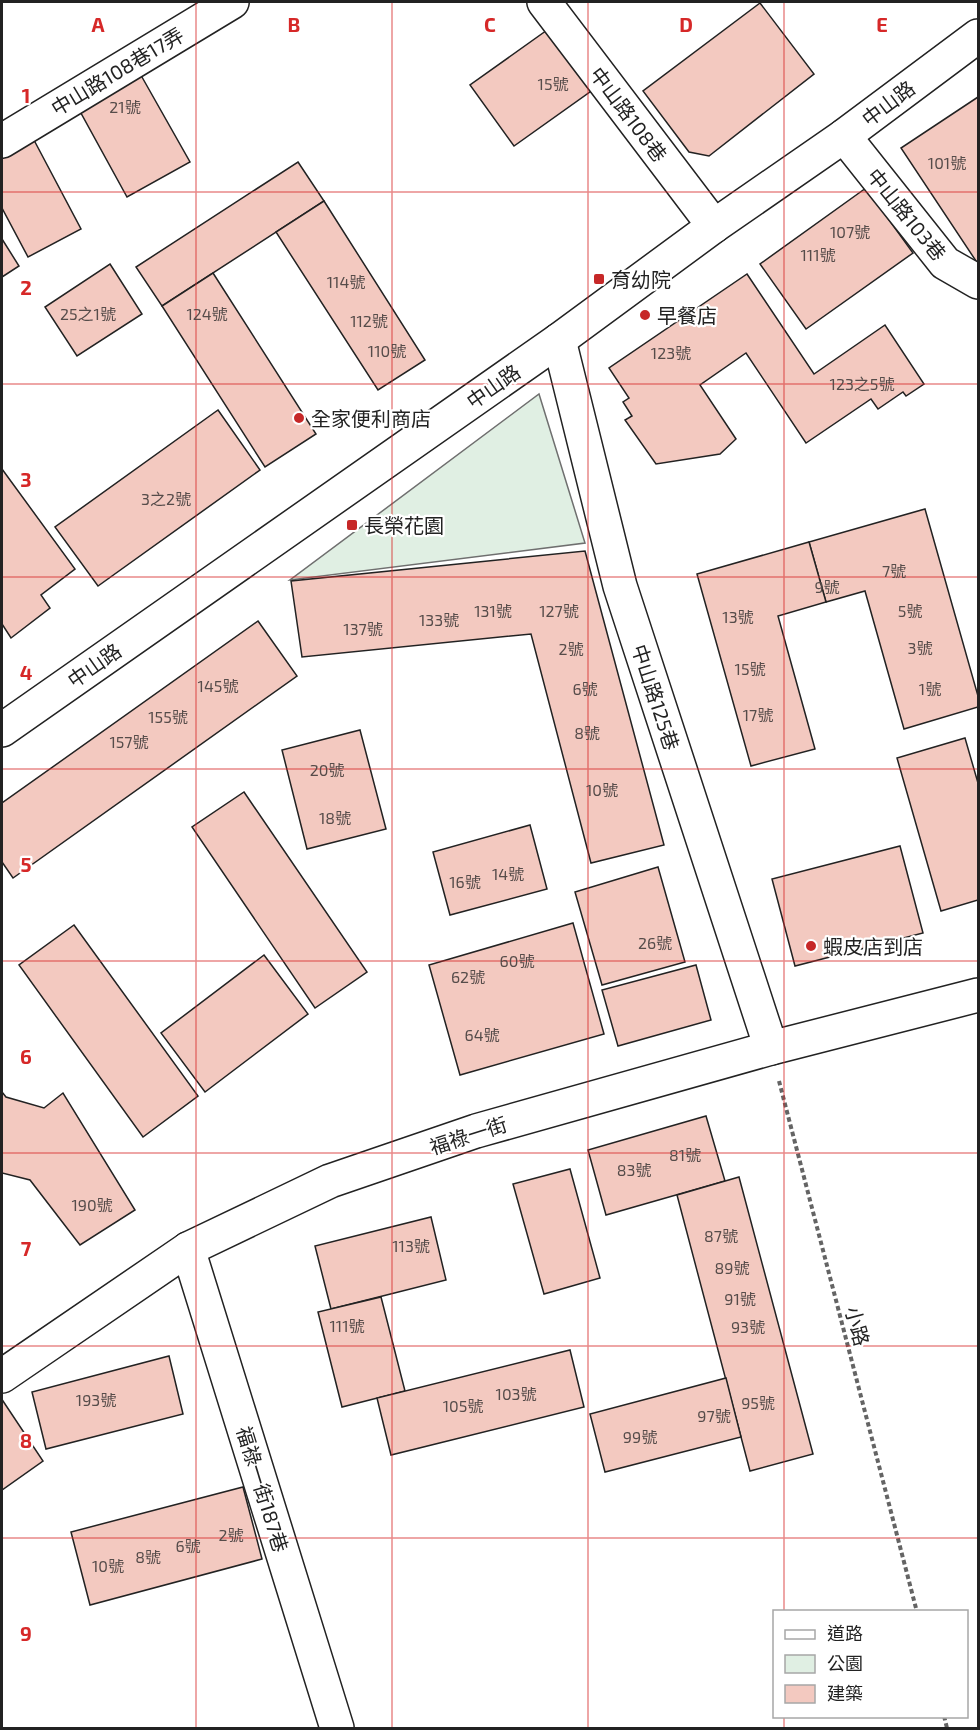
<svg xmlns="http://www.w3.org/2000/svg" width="980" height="1730" viewBox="0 0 980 1730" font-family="'Exo 2','Noto Sans TC',sans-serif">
  <rect width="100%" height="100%" fill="#fff"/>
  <!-- green -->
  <polygon fill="#e0efe3" stroke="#6f6f6f" stroke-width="1.5" points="539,394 585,543 290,580"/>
  <!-- building -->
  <g fill="#f3c9c0" stroke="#222" stroke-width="1.5">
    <polygon points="760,3 814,74 709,156 689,152 643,91"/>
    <polygon points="550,28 594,89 514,146 470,85"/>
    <polygon points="138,70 190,162 127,197 76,104"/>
    <polygon points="978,97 978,264 901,148"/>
    <polygon points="26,125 81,229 28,257 2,208 2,138"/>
    <polygon points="298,162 324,201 162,306 136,267"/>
    <polygon points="866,188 913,253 806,329 760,264"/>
    <polygon points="324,201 425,360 378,390 276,232"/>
    <polygon points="2,239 19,266 2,277"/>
    <polygon points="110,264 142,314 77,356 45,307"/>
    <polygon points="213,273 316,434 265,467 162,306"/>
    <polygon points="747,274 814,374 885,325 924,384 906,396 903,392 878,409 871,399 806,443 746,353 700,385 736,439 720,454 656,464 625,420 632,416 623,402 629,398 609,368"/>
    <polygon points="218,410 260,470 98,586 55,527"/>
    <polygon points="2,469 75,569 41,595 50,608 11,638 2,624"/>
    <polygon points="925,509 978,696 978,707 904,729 865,591 826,602 809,542"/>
    <polygon points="809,542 826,602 778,616 815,749 751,766 697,574"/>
    <polygon points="585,551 664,845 591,863 531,634 302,657 291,581"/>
    <polygon points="258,621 297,676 13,878 2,862 2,803"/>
    <polygon points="360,730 386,829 307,849 282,750"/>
    <polygon points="965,738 978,783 978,900 941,911 897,758"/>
    <polygon points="244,792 367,972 315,1008 192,827"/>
    <polygon points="530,825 547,889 450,915 433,852"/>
    <polygon points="900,846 923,933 795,966 772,879"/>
    <polygon points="658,867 685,962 602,985 575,892"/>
    <polygon points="573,923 604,1034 460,1075 429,965"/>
    <polygon points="74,925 198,1096 143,1137 19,965"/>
    <polygon points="264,955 308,1014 205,1092 161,1033"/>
    <polygon points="696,965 711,1020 618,1046 602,990"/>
    <polygon points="2,1092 6,1097 44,1108 63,1093 135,1210 80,1245 30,1180 2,1173"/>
    <polygon points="706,1116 725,1181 606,1215 588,1150"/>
    <polygon points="570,1169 600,1278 544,1294 513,1184"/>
    <polygon points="739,1177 813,1454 750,1471 677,1195"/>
    <polygon points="431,1217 446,1280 331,1309 315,1246"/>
    <polygon points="381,1297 405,1391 342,1407 318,1312"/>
    <polygon points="570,1350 584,1407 391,1455 377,1398"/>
    <polygon points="169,1356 183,1414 46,1449 32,1392"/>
    <polygon points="726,1378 741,1437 605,1472 590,1414"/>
    <polygon points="3,1401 43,1461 2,1490 2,1402"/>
    <polygon points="243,1487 262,1559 90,1605 71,1532"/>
  </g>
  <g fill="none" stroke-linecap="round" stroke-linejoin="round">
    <defs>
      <g id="minor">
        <polyline points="544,2 714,226"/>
        <polyline points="844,136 945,263 978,282"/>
        <polyline points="2,141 232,2"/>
        <polyline points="559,340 620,586 771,1048"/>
        <polyline points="2,730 559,340 714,226 844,136 978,36"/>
        <polyline points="188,1249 337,1728"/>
        <polyline points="2,1376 188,1249 330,1181 476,1131 771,1048 978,995"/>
      </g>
    </defs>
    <!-- minor casing -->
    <use href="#minor" stroke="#222" stroke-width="36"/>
    <!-- path -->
    <g stroke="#646464" stroke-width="4" stroke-dasharray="4.5 3" stroke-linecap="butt">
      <polyline points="779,1081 917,1612"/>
      <polyline points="944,1716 947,1728"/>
    </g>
    <!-- minor -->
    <use href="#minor" stroke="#fff" stroke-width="33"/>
  </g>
  <!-- grid -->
  <path fill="none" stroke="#d62828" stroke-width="1.5" stroke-opacity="0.55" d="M 196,2 L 196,1728M 392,2 L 392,1728M 588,2 L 588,1728M 784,2 L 784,1612M 2,192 L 978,192M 2,384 L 978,384M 2,577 L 978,577M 2,769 L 978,769M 2,961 L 978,961M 2,1153 L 978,1153M 2,1346 L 978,1346M 2,1538 L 978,1538M 784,1716 L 784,1728"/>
  <!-- markers -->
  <g fill="#c62828" stroke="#fff" stroke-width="2">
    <rect x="593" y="273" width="12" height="12" rx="3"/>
    <circle cx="645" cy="315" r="6"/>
    <circle cx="299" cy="418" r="6"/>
    <rect x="346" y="519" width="12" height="12" rx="3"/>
    <circle cx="811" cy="946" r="6"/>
  </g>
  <g text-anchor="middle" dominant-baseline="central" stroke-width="4.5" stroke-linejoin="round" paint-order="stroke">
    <!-- number labels -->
    <g font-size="16" fill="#564c4a">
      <text x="553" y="83">15號</text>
      <text x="125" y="106">21號</text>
      <text x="947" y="162">101號</text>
      <text x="850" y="231">107號</text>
      <text x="818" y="254">111號</text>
      <text x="346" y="281">114號</text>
      <text x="88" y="313">25之1號</text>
      <text x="207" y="313">124號</text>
      <text x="369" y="320">112號</text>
      <text x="387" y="350">110號</text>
      <text x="671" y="352">123號</text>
      <text x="862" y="383">123之5號</text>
      <text x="166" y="498">3之2號</text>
      <text x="894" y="570">7號</text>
      <text x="827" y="586">9號</text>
      <text x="493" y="610">131號</text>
      <text x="559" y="610">127號</text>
      <text x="910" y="610">5號</text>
      <text x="738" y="616">13號</text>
      <text x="439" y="619">133號</text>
      <text x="363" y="628">137號</text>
      <text x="920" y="647">3號</text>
      <text x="571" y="648">2號</text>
      <text x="750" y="668">15號</text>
      <text x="218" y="685">145號</text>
      <text x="585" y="688">6號</text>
      <text x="930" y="688">1號</text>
      <text x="758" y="714">17號</text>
      <text x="168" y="716">155號</text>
      <text x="587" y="732">8號</text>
      <text x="129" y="741">157號</text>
      <text x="327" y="769">20號</text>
      <text x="602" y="789">10號</text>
      <text x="335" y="817">18號</text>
      <text x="508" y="873">14號</text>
      <text x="465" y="881">16號</text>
      <text x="655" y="942">26號</text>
      <text x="517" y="960">60號</text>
      <text x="468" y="976">62號</text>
      <text x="482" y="1034">64號</text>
      <text x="685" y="1154">81號</text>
      <text x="634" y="1169">83號</text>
      <text x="92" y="1204">190號</text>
      <text x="721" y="1235">87號</text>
      <text x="411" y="1245">113號</text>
      <text x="732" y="1267">89號</text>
      <text x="740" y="1298">91號</text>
      <text x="347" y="1325">111號</text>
      <text x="748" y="1326">93號</text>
      <text x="516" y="1393">103號</text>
      <text x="96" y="1399">193號</text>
      <text x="758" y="1402">95號</text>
      <text x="463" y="1405">105號</text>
      <text x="714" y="1415">97號</text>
      <text x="640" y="1436">99號</text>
      <text x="231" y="1534">2號</text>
      <text x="188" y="1545">6號</text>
      <text x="148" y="1556">8號</text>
      <text x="108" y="1565">10號</text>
    </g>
    <!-- street labels -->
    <g font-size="20" fill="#222" stroke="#fff">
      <text transform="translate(117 71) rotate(-31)">中山路108巷17弄</text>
      <text transform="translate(888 103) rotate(-37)">中山路</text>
      <text transform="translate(629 114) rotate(53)">中山路108巷</text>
      <text transform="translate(907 214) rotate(51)">中山路103巷</text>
      <text transform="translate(493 386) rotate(-35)">中山路</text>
      <text transform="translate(94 665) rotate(-35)">中山路</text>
      <text transform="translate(656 697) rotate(72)">中山路125巷</text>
      <text transform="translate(468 1135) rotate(-18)">福祿一街</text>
      <text transform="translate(858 1326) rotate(75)">小路</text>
      <text transform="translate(263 1489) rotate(73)">福祿一街187巷</text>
    </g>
    <!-- poi labels -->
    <g font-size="20" fill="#222" stroke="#fff" text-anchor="start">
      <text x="611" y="279">育幼院</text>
      <text x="657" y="315">早餐店</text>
      <text x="311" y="418">全家便利商店</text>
      <text x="364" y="525">長榮花園</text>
      <text x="823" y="946">蝦皮店到店</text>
    </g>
  </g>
  <g font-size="20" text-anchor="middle" font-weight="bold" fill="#d62828" stroke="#fff" stroke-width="4.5" stroke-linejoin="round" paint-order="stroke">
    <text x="98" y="32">A</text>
    <text x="294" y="32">B</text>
    <text x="490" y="32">C</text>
    <text x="686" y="32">D</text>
    <text x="882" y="32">E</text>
    <text x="26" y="103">1</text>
    <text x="26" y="295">2</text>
    <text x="26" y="487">3</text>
    <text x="26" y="680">4</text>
    <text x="26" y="872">5</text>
    <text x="26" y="1064">6</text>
    <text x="26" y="1256">7</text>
    <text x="26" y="1448">8</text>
    <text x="26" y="1641">9</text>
  </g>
  <!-- border -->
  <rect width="980" height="1730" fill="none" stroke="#222222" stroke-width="6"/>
  <!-- legend -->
  <rect x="773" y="1610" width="195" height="108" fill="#ffffff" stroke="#a7a7a7" stroke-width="1.5"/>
  <rect x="785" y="1630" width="30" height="9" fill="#ffffff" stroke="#a7a7a7" stroke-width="1.5"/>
  <text x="827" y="1640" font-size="18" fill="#222222">道路</text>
  <rect x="785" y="1655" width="30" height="18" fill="#e0efe3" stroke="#a7a7a7" stroke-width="1.5"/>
  <text x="827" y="1670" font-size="18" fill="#222222">公園</text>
  <rect x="785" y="1685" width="30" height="18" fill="#f3c9c0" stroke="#a7a7a7" stroke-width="1.5"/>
  <text x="827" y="1700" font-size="18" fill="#222222">建築</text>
</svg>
